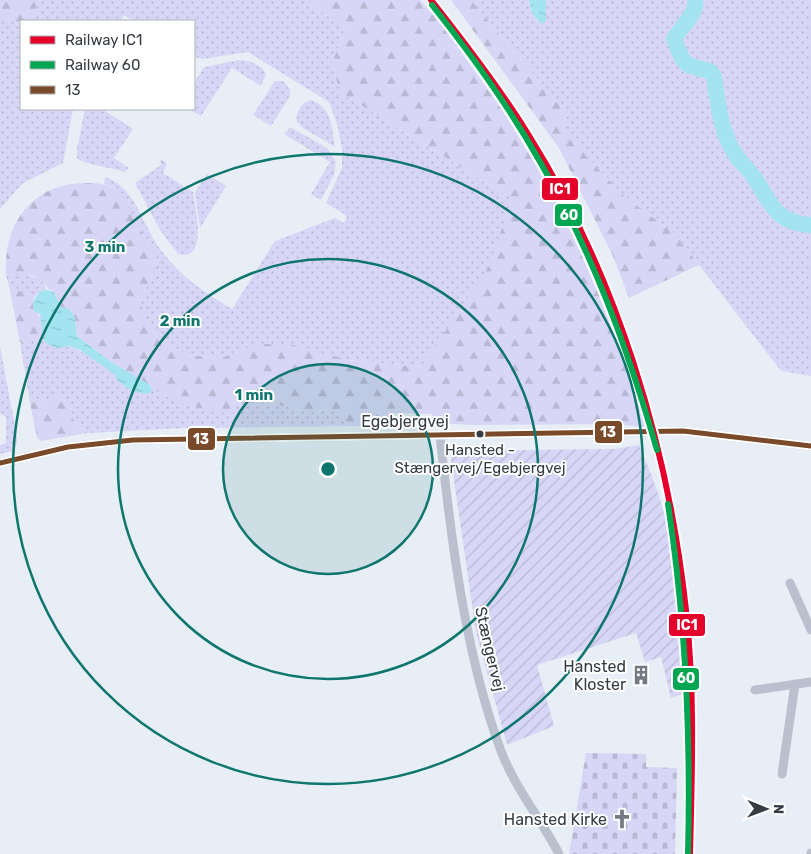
<svg xmlns="http://www.w3.org/2000/svg" width="811" height="854" viewBox="0 0 811 854" font-family="Rubik,sans-serif">
  <defs>
    <pattern id="grass-dots" width="8" height="8" patternUnits="userSpaceOnUse" patternTransform="scale(1.25)"><rect width="8" height="8" fill="#d8d6f6"/><path d="M2 2h.1M6 6h.1" fill="none" stroke="#bab9d4" stroke-width="1.8" stroke-linecap="round"/></pattern>
    <pattern id="forest-firs" width="22" height="20" patternUnits="userSpaceOnUse" patternTransform="scale(1.25)"><rect width="22" height="20" fill="#d8d6f6"/><path d="M5 1l3.5 6h-7zM16 11l3.5 6h-7z" fill="#bab9d4"/></pattern>
    <pattern id="cemetery-stones" width="16" height="16" patternUnits="userSpaceOnUse" patternTransform="scale(1.25)"><rect width="16" height="16" fill="#d8d6f6"/><path d="M2 7V4a2 2 0 0 1 4 0v3zM10 15v-3a2 2 0 0 1 4 0v3z" fill="#bab9d4"/></pattern>
    <pattern id="garden-furrows" width="10" height="10" patternUnits="userSpaceOnUse" patternTransform="scale(1.25)"><rect width="10" height="10" fill="#d8d6f6"/><path d="M-1 1l2-2M0 10L10 0M9 11l2-2" fill="none" stroke="#bab9d4"/></pattern>
    <pattern id="water-ripples" width="26" height="14" patternUnits="userSpaceOnUse" patternTransform="scale(1.25)"><rect width="26" height="14" fill="#a4e4f0"/><path d="M2 4q2-2 4 0t4 0M15 11q2-2 4 0t4 0" fill="none" stroke="#8ec4cf"/></pattern>
  </defs>
  <rect width="100%" height="100%" fill="#e7eef6"/>
  <!-- grass -->
  <g fill="url(#grass-dots)">
    <path d="M 38,0 L 306,0 L 345,29 L 332,63 L 340,92 L 512,199 L 490,266 L 421,367 L 348,360 L 321,354 L 239,350 L 223,358 L 187,355 L 164,342 L 154,332 L 145,318 L 140,302 L 158,261 L 114,188 L 104,184 L 105,177 C 138,188 143,230 164,254 C 183,278 205,293 232,309 L 275,241 L 335,218 L 344,223 L 347,216 L 326,203 L 342,168 L 342,149 L 337,124 L 329,102 L 248,52 L 203,59 L 194,57 L 194,21 L 134,21 L 124,15 L 121,21 L 24,21 L 32,18 Z"/>
    <polygon points="471,0 529,0 530,8 538,22 546,14 546,0 811,0 811,376 781,371 675,234 623,195 562,130 567,114"/>
    <polygon points="0,18 18,23 21,22 21,109 73,109 63,163 23,183 0,209"/>
    <path d="M 239,60 C 249,60 262,65 266,74 L 261,86 L 232,68 L 201,116 L 189,109 L 194,109 L 194,83 L 204,67 Z"/>
    <polygon points="275,81 283,81 290,90 290,96 271,126 253,115"/>
    <path d="M 310,100 C 332,105 332,129 335,147 L 303,128 L 297,122 C 295,112 301,103 310,100 Z"/>
    <path d="M 85,109 L 102,109 L 133,129 L 114,158 L 129,168 L 125,172 C 114,168 82,164 77,158 L 77,149 Z"/>
    <polygon points="290,127 327,148 336,162 334,175 321,200 311,194 330,162 284,134"/>
    <path d="M 160,159 L 167,163 L 163,173 L 193,192 C 195,206 209,263 178,254 L 160,230 L 135,183 L 161,165 Z"/>
    <polygon points="207,174 226,186 200,228 195,192"/>
    <polygon points="24,273 42,280 47,290 40,291 34,298 9,286 6,276"/>
    <path d="M 43,339 C 52,350 59,344 71,347 C 79,349 110,368 115,374 C 116,376 117,379 118,381 L 152,390 L 150,385 L 174,401 L 233,412 L 239,392 L 259,400 L 308,412 L 336,409 L 349,426 L 185,428 L 87,433 L 74,422 L 69,403 L 55,395 L 46,401 L 36,399 L 30,403 L 20,342 Z"/>
    <polygon points="0,346 17,437 17,443 13,451 0,454 0,445 6,443 6,417 0,413"/>
  </g>
  <!-- forest -->
  <g fill="url(#forest-firs)">
    <polygon points="0,0 38,0 38,1 32,18 18,23 0,18"/>
    <path d="M 306,0 L 420,0 C 439,21 455,43 471,66 C 552,176 606,297 647,428 L 619,424 L 470,425 L 437,423 L 432,414 L 395,413 L 384,427 L 349,426 L 336,409 L 308,412 L 259,400 L 240,392 L 233,413 L 215,412 L 174,401 L 111,362 L 77,336 L 75,318 L 61,307 L 54,292 C 47,289 47,286 42,281 C 33,272 18,274 6,276 C 2,225 32,183 85,183 C 94,183 106,183 114,189 C 125,197 149,246 158,261 L 140,302 L 145,318 L 154,332 L 164,342 L 187,355 L 222,358 L 239,350 L 265,344 L 294,345 L 348,360 L 421,367 L 489,266 L 512,199 L 340,92 L 332,63 L 345,29 Z"/>
    <polygon points="451,0 471,0 567,114 562,130 623,195 675,234 699,265 629,298 613,256 559,148"/>
    <path d="M 9,286 L 34,298 L 33,306 C 42,316 43,325 43,339 L 20,342 Z"/>
    <polygon points="55,395 69,403 74,422 87,433 41,441 37,438 30,403 36,399 46,401"/>
  </g>
  <!-- cemetery -->
  <polygon fill="url(#cemetery-stones)" points="586,753 646,754 646,767 677,768 675,854 569,854"/>
  <!-- garden -->
  <path fill="url(#garden-furrows)" d="M 639,445 C 650,471 661,498 667,525 C 679,580 679,638 682,694 L 671,698 L 661,657 L 645,662 L 636,633 L 537,665 L 554,726 L 507,745 L 476,632 L 451,460 L 455,451 L 614,449 Z"/>
  <!-- water -->
  <g fill="url(#water-ripples)">
    <path d="M 529,0 L 546,0 L 546,20 L 543,24 C 534,20 530,9 529,0 Z"/>
    <path d="M 47,290 L 54,292 L 61,307 L 69,309 L 75,318 L 77,336 L 111,362 L 150,385 L 152,390 L 149,394 L 133,392 L 118,381 L 114,374 L 80,350 L 69,346 L 57,348 L 47,344 L 43,339 L 40,314 L 34,311 C 31,301 36,298 40,291 Z"/>
  </g>
  <g fill="none" stroke-linecap="round" stroke-linejoin="round">
    <!-- river -->
    <path stroke="#a4e4f0" stroke-width="16" d="M 695,0 C 698,13 680,28 674,39 C 685,66 682,65 710,71 L 714,77 C 718,104 721,136 738,158 C 743,165 751,171 755,179 C 772,205 776,223 811,225"/>
    <!-- minor -->
    <g stroke="#bbc0cf" stroke-width="9">
      <path d="M 440,436 C 451,539 465,654 501,751 C 515,788 541,819 559,854"/>
      <polyline points="0,463 68,447 133,440 683,431 811,446"/>
      <polyline points="790,583 811,630"/>
      <polyline points="755,690 811,682"/>
      <polyline points="782,774 795,684"/>
      <polyline points="811,854 811,853"/>
    </g>
    <defs>
      <polyline id="bus-1" points="0,463 68,447 133,440 683,431 811,446"/>
    </defs>
    <!-- bus-1 casing -->
    <use href="#bus-1" stroke="#fff" stroke-width="9"/>
    <!-- bus-1 -->
    <use href="#bus-1" stroke="#7a4b2a" stroke-width="5"/>
    <defs>
      <path id="rail-1" d="M 431,0 C 465,43 499,87 528,134 C 617,276 668,445 686,610 C 695,691 692,773 690,854"/>
      <g id="rail-2">
        <path d="M 432,5 C 471,54 508,105 539,160 C 592,251 628,349 657,450"/>
        <path d="M 668,504 C 686,621 691,736 688,854"/>
      </g>
    </defs>
    <!-- rail-1 casing -->
    <use href="#rail-1" stroke="#fff" stroke-width="10"/>
    <!-- rail-2 casing -->
    <use href="#rail-2" stroke="#fff" stroke-width="10"/>
    <!-- rail-1 -->
    <use href="#rail-1" stroke="#e4002b" stroke-width="6"/>
    <!-- rail-2 -->
    <use href="#rail-2" stroke="#00a651" stroke-width="6"/>
  </g>
  <!-- distance rings -->
  <circle cx="328" cy="469" r="105" fill="#0f766e" fill-opacity=".12"/>
  <g fill="none" stroke="#0f766e" stroke-width="2.5">
    <circle cx="328" cy="469" r="105"/>
    <circle cx="328" cy="469" r="210"/>
    <circle cx="328" cy="469" r="315"/>
  </g>
  <!-- icons -->
  <defs>
    <symbol id="building-bare" viewBox="-9 -9 18 18"><path d="M-4-6H4V6H1V3H-1V6H-4ZM-2.5-4.3h1.7v1.8h-1.7ZM.8-4.3h1.7v1.8H.8ZM-2.5-1h1.7V.8h-1.7ZM.8-1h1.7V.8H.8Z" fill="#747a82" stroke="#fff" stroke-width="2.5" paint-order="stroke"/></symbol>
    <symbol id="church-bare" viewBox="-9 -9 18 18"><path d="M-1.2-6h2.4v3.5h3.3v2.4h-3.3V6h-2.4V-.1h-3.3v-2.4h3.3Z" fill="#747a82" stroke="#fff" stroke-width="2.5" paint-order="stroke"/></symbol>
  </defs>
  <g fill-rule="evenodd">
    <use href="#building-bare" x="627" y="661" width="28" height="28"/>
    <use href="#church-bare" x="608" y="805" width="28" height="28"/>
  </g>
  <!-- markers -->
  <circle fill="#363c43" stroke="#fff" stroke-width="2" cx="480" cy="434" r="4.5"/>
  <g text-anchor="middle" dominant-baseline="central" stroke-width="4" stroke-linejoin="round" paint-order="stroke">
    <!-- bus labels -->
    <g font-size="15" fill="#363c43" stroke="#fff">
      <text x="480" y="450">Hansted -<tspan x="480" dy="18">Stængervej/Egebjergvej</tspan></text>
    </g>
    <!-- street labels -->
    <g font-size="16" fill="#363c43" stroke="#fff">
      <text x="405" y="421">Egebjergvej</text>
      <text transform="translate(490 649) rotate(77)">Stængervej</text>
    </g>
    <!-- poi labels -->
    <g font-size="16" fill="#363c43" stroke="#fff" text-anchor="end">
      <text x="626" y="666">Hansted<tspan x="626" dy="18">Kloster</tspan></text>
      <text x="607" y="819">Hansted Kirke</text>
    </g>
  </g>
  <circle cx="328" cy="469" r="8" fill="#0f766e" stroke="#fff" stroke-width="2.5"/>
  <g font-size="15" text-anchor="middle" font-weight="bold" fill="#0f766e" stroke="#fff" stroke-width="4" stroke-linejoin="round" paint-order="stroke">
    <text x="105" y="252">3 min</text>
    <text x="180" y="326">2 min</text>
    <text x="254" y="400">1 min</text>
  </g>
  <g stroke="#fff" stroke-width="2">
    <rect x="541" y="177" width="38" height="24" rx="5" fill="#e4002b"/>
    <rect x="554" y="203" width="29" height="24" rx="5" fill="#00a651"/>
    <rect x="594" y="420" width="29" height="24" rx="5" fill="#7a4b2a"/>
    <rect x="187" y="427" width="29" height="24" rx="5" fill="#7a4b2a"/>
    <rect x="668" y="613" width="38" height="24" rx="5" fill="#e4002b"/>
    <rect x="672" y="667" width="28" height="24" rx="5" fill="#00a651"/>
  </g>
  <g font-size="14" text-anchor="middle" font-weight="bold" fill="#fff">
    <text x="560" y="194">IC1</text>
    <text x="569" y="220">60</text>
    <text x="608" y="437">13</text>
    <text x="201" y="444">13</text>
    <text x="687" y="630">IC1</text>
    <text x="686" y="683">60</text>
  </g>
  <!-- legend -->
  <rect x="20" y="20" width="175" height="90" fill="#ffffff" stroke="#afb1b4"/>
  <rect x="30" y="36" width="25" height="8" fill="#e4002b" stroke="#afb1b4"/>
  <text x="65" y="45" font-size="15" fill="#363c43">Railway IC1</text>
  <rect x="30" y="61" width="25" height="8" fill="#00a651" stroke="#afb1b4"/>
  <text x="65" y="70" font-size="15" fill="#363c43">Railway 60</text>
  <rect x="30" y="86" width="25" height="8" fill="#7a4b2a" stroke="#afb1b4"/>
  <text x="65" y="95" font-size="15" fill="#363c43">13</text>
  <!-- north arrow -->
  <g transform="translate(766 809) rotate(91)" stroke="#ffffff" stroke-width="4" paint-order="stroke">
  <path d="M0-4L9 19L0 12L-9 19Z" fill="#363c43"/>
  <text y="-8" font-size="14" font-weight="bold" text-anchor="middle" fill="#363c43">N</text>
  </g>
</svg>
